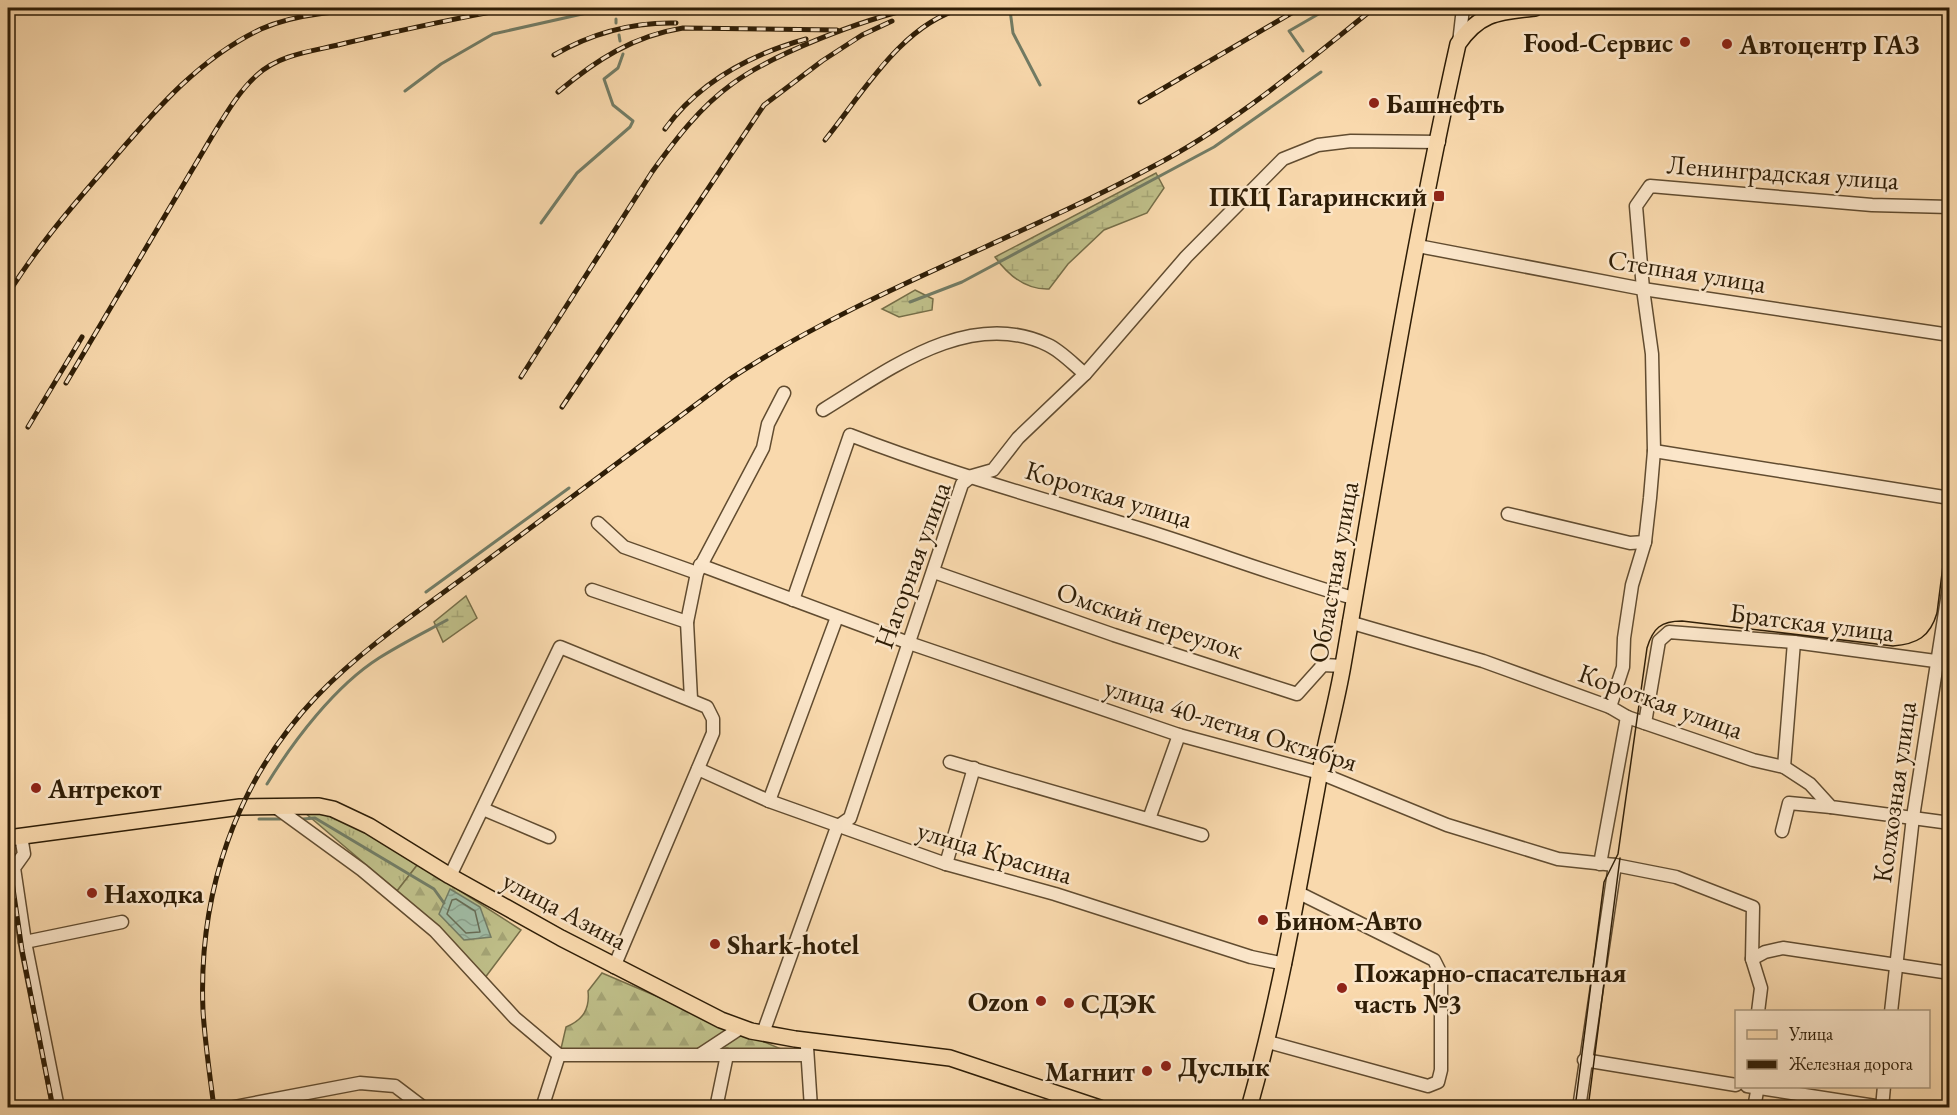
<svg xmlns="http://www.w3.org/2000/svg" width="1957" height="1115" viewBox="0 0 1957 1115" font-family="'EB Garamond',serif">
  <defs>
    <pattern id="grass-tufts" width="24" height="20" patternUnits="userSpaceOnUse" patternTransform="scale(1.5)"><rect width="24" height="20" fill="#bfbf89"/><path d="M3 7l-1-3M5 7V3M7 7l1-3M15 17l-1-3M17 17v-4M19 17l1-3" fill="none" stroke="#a4a475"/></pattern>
    <pattern id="forest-firs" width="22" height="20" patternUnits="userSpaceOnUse" patternTransform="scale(1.5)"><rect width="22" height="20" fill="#bfbf89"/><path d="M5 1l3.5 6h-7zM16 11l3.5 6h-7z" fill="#a4a475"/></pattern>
    <pattern id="wetland-marsh" width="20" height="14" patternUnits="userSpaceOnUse" patternTransform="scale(1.5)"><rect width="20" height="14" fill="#bfbf89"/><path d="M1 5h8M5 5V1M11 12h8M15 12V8" fill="none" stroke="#a4a475"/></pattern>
    <pattern id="water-waves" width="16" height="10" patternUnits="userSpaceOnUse" patternTransform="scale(1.5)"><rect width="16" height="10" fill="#a0bba4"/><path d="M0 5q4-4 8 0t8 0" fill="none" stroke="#8aa08c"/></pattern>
  </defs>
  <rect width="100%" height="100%" fill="#f9d9ad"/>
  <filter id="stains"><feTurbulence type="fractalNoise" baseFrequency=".00333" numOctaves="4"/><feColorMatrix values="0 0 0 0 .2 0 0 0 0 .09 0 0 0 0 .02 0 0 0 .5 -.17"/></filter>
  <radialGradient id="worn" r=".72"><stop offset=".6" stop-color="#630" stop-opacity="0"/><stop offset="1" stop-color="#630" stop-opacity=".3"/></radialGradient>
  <!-- grass -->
  <path fill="url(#grass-tufts)" stroke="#766e48" stroke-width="1.5" d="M 304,812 C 347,813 383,842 418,864 L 397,891 Z"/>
  <!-- forest -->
  <g fill="url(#forest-firs)" stroke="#766e48" stroke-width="1.5">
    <polygon points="418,864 521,930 484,979 397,891"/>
    <path d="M 602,973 L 788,1052 L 560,1053 L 566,1027 C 583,1020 590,1009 588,991 Z"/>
  </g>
  <!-- wetland -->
  <g fill="url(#wetland-marsh)" stroke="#766e48" stroke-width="1.5">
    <path d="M 1156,173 L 1164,188 L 1147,213 L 1104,230 L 1068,264 L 1049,289 C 1025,290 1008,275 995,257 Z"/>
    <polygon points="915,290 933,299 932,310 899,317 882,309"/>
    <polygon points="466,596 477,618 443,642 434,622"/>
  </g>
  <!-- water -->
  <polygon fill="url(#water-waves)" stroke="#727c65" stroke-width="1.5" points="450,889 480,907 491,937 464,940 439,914"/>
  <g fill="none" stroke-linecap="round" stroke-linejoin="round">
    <!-- shore -->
    <polygon stroke="#676c55" stroke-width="1.5" points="456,899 475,911 480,932 466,933 447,914 452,900"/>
    <!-- stream -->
    <g stroke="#727c65" stroke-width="3">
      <polyline points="1025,8 1010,10 1013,33 1040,85"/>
      <polyline points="616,19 616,23"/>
      <polyline points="619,35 620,41"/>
      <polyline points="1303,51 1289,31 1329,8"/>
      <polyline points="405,91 441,64 493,34 609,8"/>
      <polyline points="541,223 577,173 630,127 633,121 613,105 604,79 618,68 623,54"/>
      <polyline points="910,302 962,282 1214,147 1321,72"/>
      <polyline points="426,592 569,488"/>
      <path d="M 267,784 C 294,740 335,686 379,658 C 401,644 425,632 447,620"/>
      <polyline points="259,819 280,819"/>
      <polyline points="303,819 315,818 434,889 444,903"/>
    </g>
    <defs>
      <g id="minor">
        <polyline points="1459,43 1463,8"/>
        <polyline points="1418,246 1643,289 1950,335"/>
        <path d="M 823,410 C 887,371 969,307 1048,345 C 1061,351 1074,365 1085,374"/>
        <polyline points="1654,451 1950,498"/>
        <polyline points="1508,514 1630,543 1645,542"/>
        <polyline points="598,523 624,547 697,573"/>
        <polyline points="700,565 909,643 1179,735 1320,773 1447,825 1558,859 1615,865 1676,877 1753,907 1752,959 1761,988 1758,1012"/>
        <polyline points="934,572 1114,635 1297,694 1323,665 1343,666"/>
        <polyline points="592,590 687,622"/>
        <path d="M 793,600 L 850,435 C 945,472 1044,499 1141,529 C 1212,551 1282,578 1353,598"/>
        <polyline points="1349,622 1483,661 1610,707 1627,717 1753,760 1784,767 1810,784 1831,807 1950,823"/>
        <polyline points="691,699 687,622 697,573 763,448 768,424 784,393"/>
        <polyline points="1610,707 1623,667 1624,638 1632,585 1645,542 1650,498 1654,451 1652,354 1643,289 1636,206 1650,186 1872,205 1950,207"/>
        <polyline points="1645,723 1659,641 1669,632 1794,642 1950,663"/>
        <polyline points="950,762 1202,835"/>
        <polyline points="1784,767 1794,642"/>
        <polyline points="698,769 769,801 946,864 1055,894 1251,957 1285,964"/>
        <polyline points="769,801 837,617"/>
        <polyline points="274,806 362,870 435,931 515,1018 559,1055 807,1055"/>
        <polyline points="483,809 549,837"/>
        <polyline points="1149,819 1179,735"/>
        <polyline points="1782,831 1789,803 1831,807"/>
        <polyline points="21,836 24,854 14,868 25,942 58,1108"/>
        <polyline points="946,864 974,768"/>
        <polyline points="1600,864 1627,717"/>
        <polyline points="450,876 560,647 707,707 713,719 713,733 614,967"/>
        <polyline points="25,942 122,922"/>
        <polyline points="1752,959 1765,952 1783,948 1950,973"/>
        <polyline points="1891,1012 1913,817 1950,580"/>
        <polyline points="763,1033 837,827 850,818 962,484 972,476 993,470 1018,438 1085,374 1186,257 1283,159 1318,145 1351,141 1439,142"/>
        <polyline points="1268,1042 1428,1086 1438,1082 1441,1070 1441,974 1434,960 1299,893"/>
        <polyline points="807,1047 811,1108"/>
        <polyline points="701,1054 742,1027"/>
        <polyline points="1584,1060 1736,1085"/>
        <polyline points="1747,1086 1888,1108"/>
        <polyline points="229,1108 360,1083 395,1086 424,1108"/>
        <polyline points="542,1108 559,1055"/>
        <polyline points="716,1108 727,1055"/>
        <polyline points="1579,1108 1615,865"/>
        <polyline points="1754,1108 1758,1086"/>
        <polyline points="1882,1108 1884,1086"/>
      </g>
      <g id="major">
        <polyline points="8,838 240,807 319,806 333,809 369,826 450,876 561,938 721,1020 751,1031 795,1039 950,1058 1100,1108"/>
        <path d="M 1249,1108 C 1279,1002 1297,895 1317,788 C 1324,747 1336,706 1343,665 C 1379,458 1412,249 1458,44 C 1480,12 1499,12 1535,8"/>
      </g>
    </defs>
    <!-- minor casing -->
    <use href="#minor" stroke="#614c30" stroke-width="15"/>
    <!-- major casing -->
    <use href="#major" stroke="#2e1d06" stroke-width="18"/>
    <!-- minor -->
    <use href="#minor" stroke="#fbe6ca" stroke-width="12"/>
    <!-- major -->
    <use href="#major" stroke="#f9d9ad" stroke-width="15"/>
    <!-- tram -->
    <g stroke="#2e1d06" stroke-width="1.5">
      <path d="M 1575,1108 L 1604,882 L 1618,854 L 1647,648 C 1653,628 1661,621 1682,621 L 1893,646 C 1917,644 1930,637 1937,613 L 1950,510"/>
      <polyline points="1588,1108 1620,858"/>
    </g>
    <defs>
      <g id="rail">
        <polyline points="619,12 637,8"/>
        <path d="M 554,55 C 592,33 632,22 676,23"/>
        <path d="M 558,92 C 596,60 633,36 683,28 L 837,30"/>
        <polyline points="1140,102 1300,8"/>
        <path d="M 665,129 C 699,82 752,54 806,39"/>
        <path d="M 825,140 C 862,94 902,24 963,8"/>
        <path d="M 8,294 C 35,250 68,211 102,172 C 149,118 195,60 261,29 C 306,9 362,11 410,8"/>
        <path d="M 521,377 L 652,172 C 675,140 700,107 732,84 C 774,53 862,20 914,8"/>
        <path d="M 66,383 L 211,138 C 224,117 238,92 257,75 C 281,53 316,51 346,43 C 402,30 457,18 513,8"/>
        <polyline points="562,407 764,105 822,61 862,35 892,21"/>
        <polyline points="28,427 82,337"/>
        <polyline points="8,854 22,950 53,1108"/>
        <polyline points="8,957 13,920"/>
        <path d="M 214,1108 C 210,1076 205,1043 203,1011 C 198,894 235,783 316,697 C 361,650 417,612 470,573 C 557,508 643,444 730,379 C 861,292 1012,242 1150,168 C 1233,125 1303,65 1374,8"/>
      </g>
    </defs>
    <!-- rail casing -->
    <use href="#rail" stroke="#2e1d06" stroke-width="5"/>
    <!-- rail -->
    <use href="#rail" stroke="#fbe6ca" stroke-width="3" stroke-dasharray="9" stroke-linecap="butt"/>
  </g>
  <!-- markers -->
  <g fill="#8f2418" stroke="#fbe6ca" stroke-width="2">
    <circle cx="1685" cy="42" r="6"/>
    <circle cx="1727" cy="44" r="6"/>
    <circle cx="1374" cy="103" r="6"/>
    <rect x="1433" y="190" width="12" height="12" rx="3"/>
    <circle cx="36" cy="788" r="6"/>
    <circle cx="92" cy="893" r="6"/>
    <circle cx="1263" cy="920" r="6"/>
    <circle cx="715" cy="944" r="6"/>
    <circle cx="1342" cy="988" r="6"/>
    <circle cx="1041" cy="1001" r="6"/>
    <circle cx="1069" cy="1003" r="6"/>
    <circle cx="1166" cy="1066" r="6"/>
    <circle cx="1147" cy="1071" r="6"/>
  </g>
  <g text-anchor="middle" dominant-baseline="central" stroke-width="5" stroke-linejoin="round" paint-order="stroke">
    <!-- poi labels -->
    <g font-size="27" font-weight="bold" fill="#2e1d06" stroke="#fbe6ca" text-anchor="start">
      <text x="1673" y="42" text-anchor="end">Food-Сервис</text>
      <text x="1739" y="44">Автоцентр ГАЗ</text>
      <text x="1386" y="103">Башнефть</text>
      <text x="1427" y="196" text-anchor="end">ПКЦ Гагаринский</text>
      <text x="48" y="788">Антрекот</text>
      <text x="104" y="893">Находка</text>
      <text x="1275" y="920">Бином-Авто</text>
      <text x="727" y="944">Shark-hotel</text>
      <text x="1354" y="972">Пожарно-спасательная<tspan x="1354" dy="31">часть №3</tspan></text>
      <text x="1029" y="1001" text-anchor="end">Ozon</text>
      <text x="1081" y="1003">СДЭК</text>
      <text x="1178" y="1066">Дуслык</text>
      <text x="1135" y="1071" text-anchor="end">Магнит</text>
    </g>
    <!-- street labels -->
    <g font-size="27" fill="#2e1d06" stroke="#fbe6ca">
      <text transform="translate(1783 172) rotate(4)">Ленинградская улица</text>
      <text transform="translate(1687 271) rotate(9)">Степная улица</text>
      <text transform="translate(1109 494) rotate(17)">Короткая улица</text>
      <text transform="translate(912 565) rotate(-70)">Нагорная улица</text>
      <text transform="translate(1333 572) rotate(-80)">Областная улица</text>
      <text transform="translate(1150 620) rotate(18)">Омский переулок</text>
      <text transform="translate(1812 622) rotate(7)">Братская улица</text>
      <text transform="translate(1661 701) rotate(20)">Короткая улица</text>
      <text transform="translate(1231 724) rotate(17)">улица 40-летия Октября</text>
      <text transform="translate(1894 792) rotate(-82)">Колхозная улица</text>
      <text transform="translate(995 852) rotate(17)">улица Красина</text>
      <text transform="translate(565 910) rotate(28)">улица Азина</text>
    </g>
  </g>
  <!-- margin -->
  <rect width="1957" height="1115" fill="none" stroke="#f9d9ad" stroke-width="30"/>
  <rect x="9" y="9" width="1939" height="1097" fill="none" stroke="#2e1d06" stroke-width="3"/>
  <rect x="15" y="15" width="1927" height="1085" fill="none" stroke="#2e1d06" stroke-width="1.5"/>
  <!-- legend -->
  <rect x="1735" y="1010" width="195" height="78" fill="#fbe6ca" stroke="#a9967c" stroke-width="1.5"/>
  <rect x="1747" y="1030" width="30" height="9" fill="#f9d9ad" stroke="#a9967c" stroke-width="1.5"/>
  <text x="1789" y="1040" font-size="18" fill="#2e1d06">Улица</text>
  <rect x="1747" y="1060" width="30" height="9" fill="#2e1d06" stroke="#a9967c" stroke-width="1.5"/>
  <text x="1789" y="1070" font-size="18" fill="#2e1d06">Железная дорога</text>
  <rect width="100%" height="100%" filter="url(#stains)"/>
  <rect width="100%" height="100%" fill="url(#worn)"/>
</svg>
